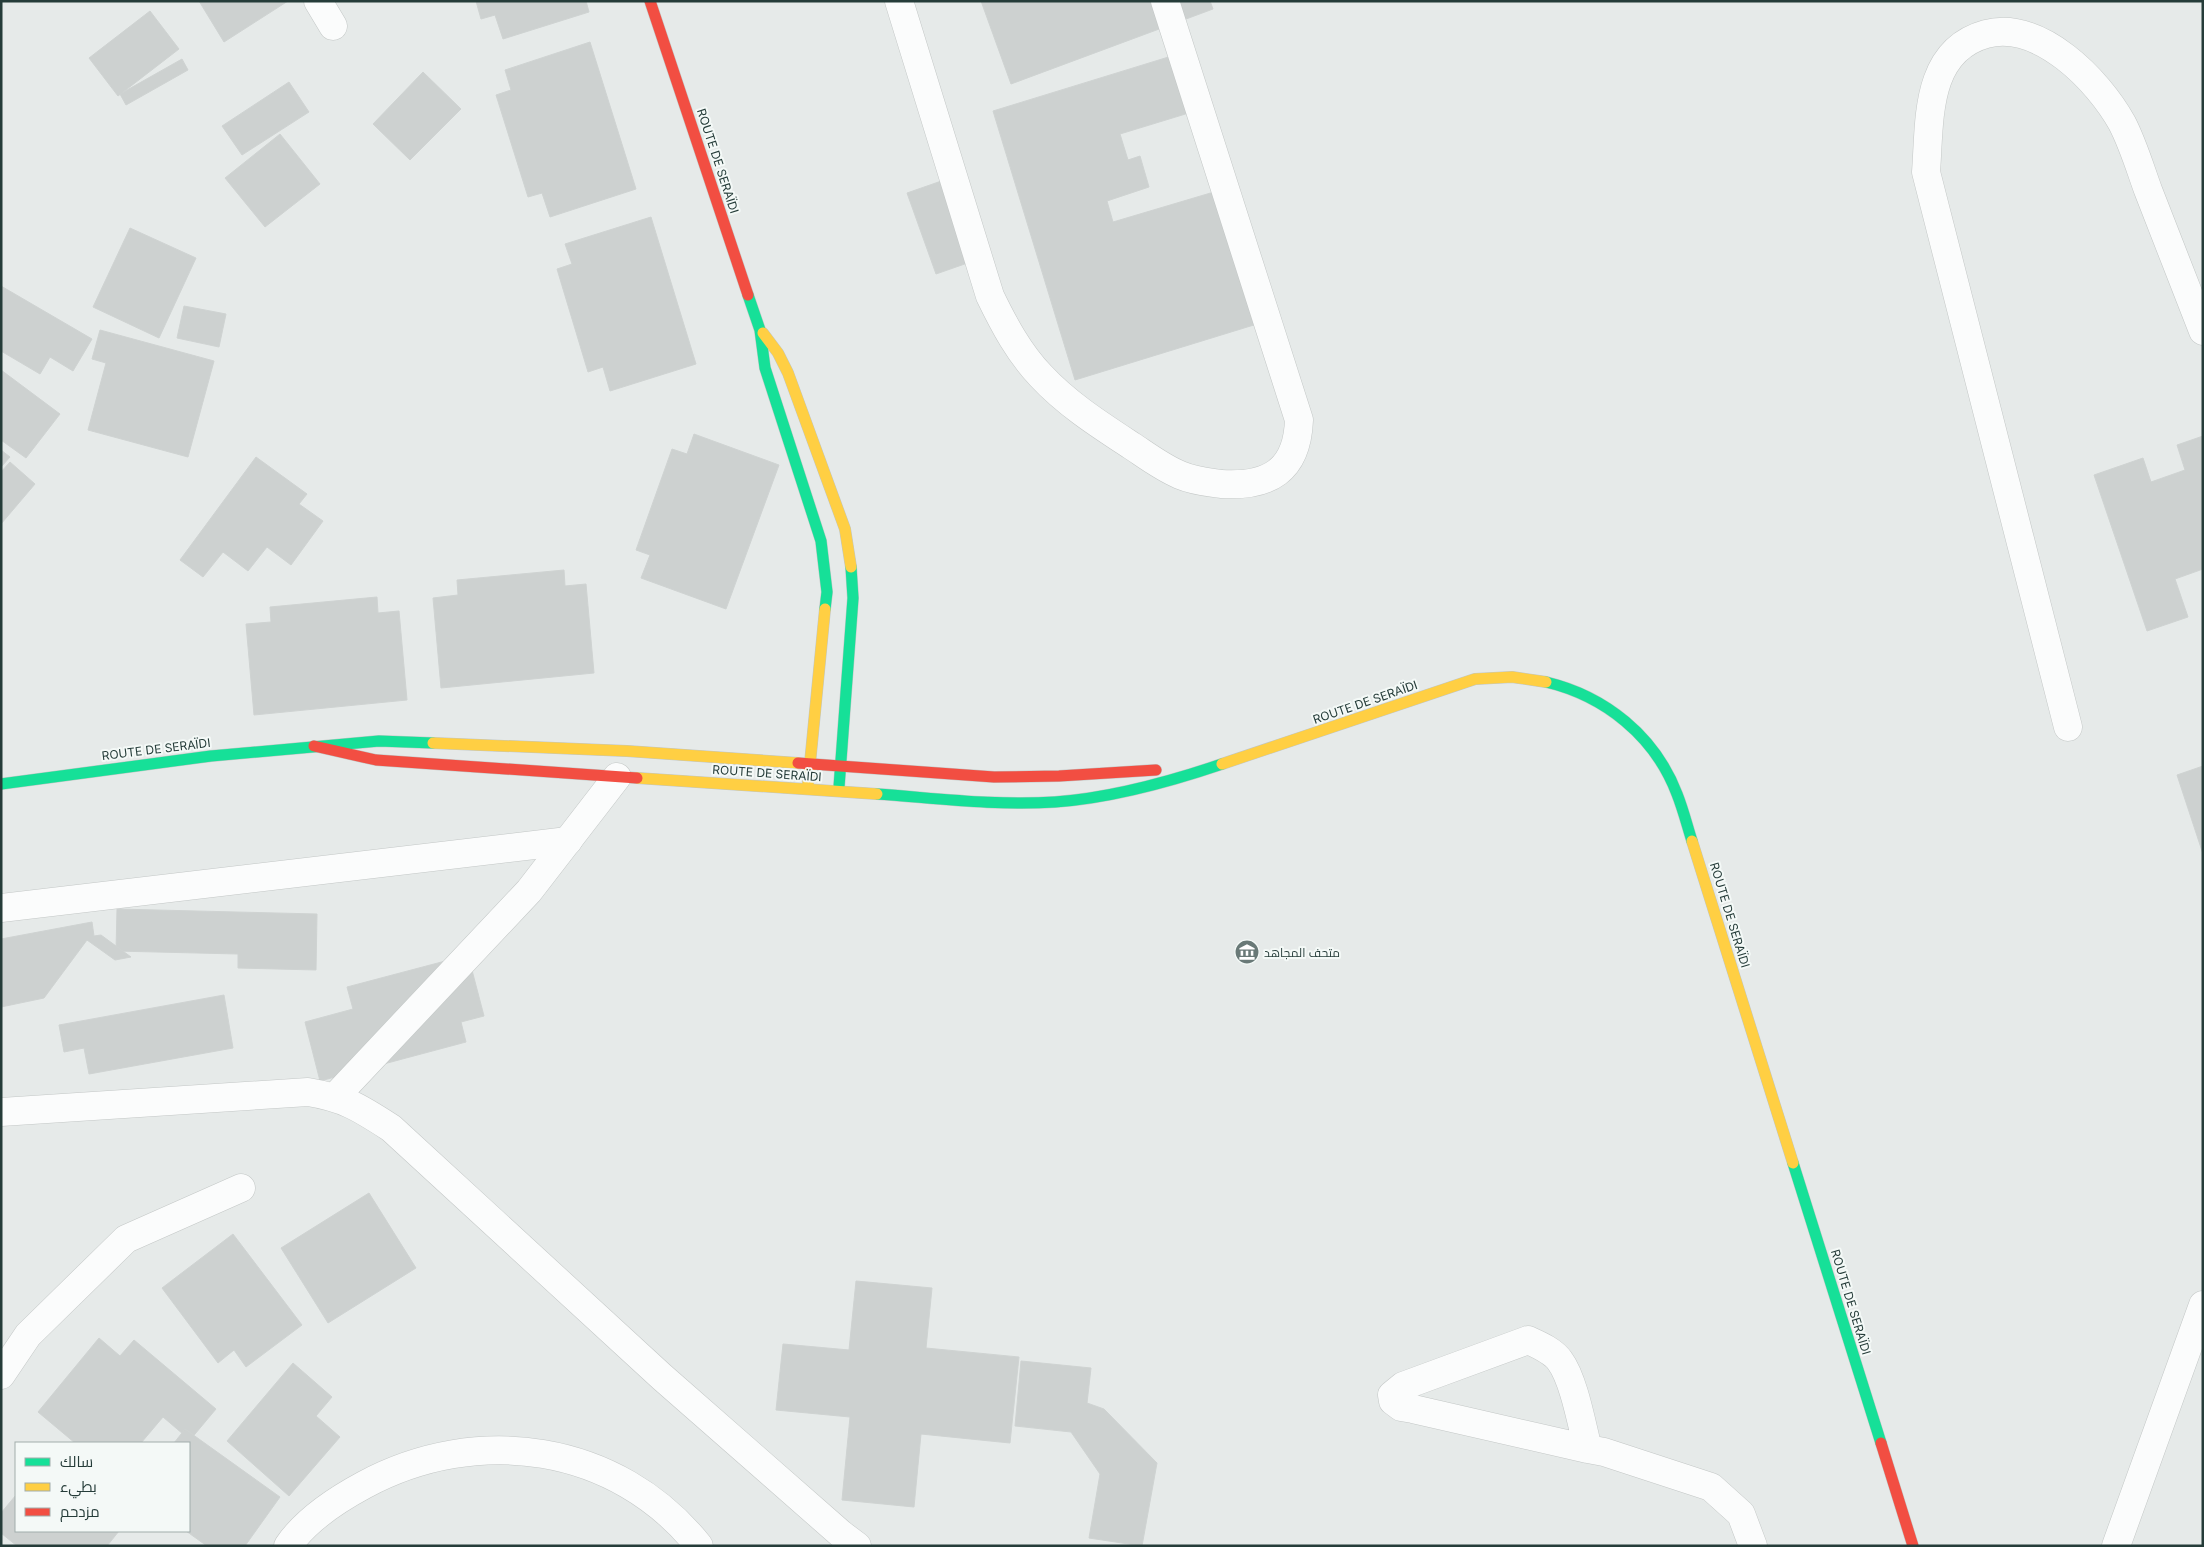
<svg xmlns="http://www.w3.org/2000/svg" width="2204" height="1547" viewBox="0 0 2204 1547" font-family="Inter,Cairo,sans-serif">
  <rect width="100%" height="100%" fill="#e6eae9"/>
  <!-- building -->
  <g fill="#cdd1d0" stroke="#cfd3d2">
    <polygon points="199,1 288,1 224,42"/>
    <polygon points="476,1 586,1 589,12 503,39 495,15 481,19"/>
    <polygon points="981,1 1210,1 1213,9 1011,84"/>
    <polygon points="150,11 179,49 118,96 89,58"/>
    <polygon points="590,42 636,189 550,217 542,193 528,197 496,95 511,90 505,70"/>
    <polygon points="1175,55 1192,112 1120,134 1128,160 1140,156 1149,187 1107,201 1113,222 1224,189 1270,320 1075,380 993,111"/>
    <polygon points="182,59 188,70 126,105 120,94"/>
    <polygon points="423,72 461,109 410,160 373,124"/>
    <polygon points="289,82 309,112 242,155 222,126"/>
    <polygon points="280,134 320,184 265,227 225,178"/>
    <polygon points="950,178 979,259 936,274 907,193"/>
    <polygon points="651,217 696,364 610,391 603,367 588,372 557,269 572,264 565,244"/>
    <polygon points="130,228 196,258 159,338 93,307"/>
    <polygon points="1,286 92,339 73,371 50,357 40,374 1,351"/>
    <polygon points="184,306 226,314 219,347 177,338"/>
    <polygon points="100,330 214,361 188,457 88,430 106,363 92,359"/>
    <polygon points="1,370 60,414 26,458 1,440"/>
    <polygon points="694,434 779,465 726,609 641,578 650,555 636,550 672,449 687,454"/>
    <polygon points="2203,436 2203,569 2175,579 2188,617 2147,631 2094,475 2143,458 2151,482 2185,470 2177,445"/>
    <polygon points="1,450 10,457 1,467"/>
    <polygon points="256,457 307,494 299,504 323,521 291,565 267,547 248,571 223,552 203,577 180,560"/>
    <polygon points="10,462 35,484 1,524 1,472"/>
    <polygon points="564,570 565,586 586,584 594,673 441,688 433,598 458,595 457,580"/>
    <polygon points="377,597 378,613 399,611 407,700 254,715 246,624 271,622 270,607"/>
    <polygon points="2203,766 2203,854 2177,775"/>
    <polygon points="117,909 317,914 316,970 238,968 238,954 116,951"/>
    <polygon points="92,922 94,936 101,935 131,957 115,960 87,940 44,998 1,1007 1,939"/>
    <polygon points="468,955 484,1016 461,1022 466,1042 320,1081 305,1022 353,1009 347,987"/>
    <polygon points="224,995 233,1048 89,1074 84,1048 64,1052 59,1025"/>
    <polygon points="369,1193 416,1268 328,1323 281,1248"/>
    <polygon points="233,1234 302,1325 246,1367 234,1350 218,1363 162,1288"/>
    <polygon points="856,1281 932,1288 926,1348 1019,1357 1010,1443 921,1434 914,1507 842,1500 850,1417 776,1410 783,1344 849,1350"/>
    <polygon points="99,1338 120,1356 134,1340 216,1409 190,1440 163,1417 141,1443 75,1443 38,1412"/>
    <polygon points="1021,1361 1091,1368 1087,1403 1104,1409 1157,1463 1142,1546 1089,1538 1100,1474 1071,1432 1015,1426"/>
    <polygon points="293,1363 332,1397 316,1416 340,1437 289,1496 227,1441"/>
    <polygon points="185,1429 280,1497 245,1546 207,1546 186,1531 189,1531 189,1443 174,1443"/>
    <polygon points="16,1495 16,1531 119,1531 107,1546 17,1546 1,1533 1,1513"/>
  </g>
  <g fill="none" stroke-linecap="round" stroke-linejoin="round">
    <defs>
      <g id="street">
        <polyline points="318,1 333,26"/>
        <path d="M 899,1 L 990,296 C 1004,325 1019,353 1041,376 C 1067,404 1100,425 1132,446 C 1147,456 1163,468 1180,475 C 1194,481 1207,482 1221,484 C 1269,487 1297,471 1299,420 L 1165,1"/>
        <path d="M 2068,727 L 1926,172 C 1930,122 1924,51 1986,34 C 2040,20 2098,80 2122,123 C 2133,144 2140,168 2148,190 C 2166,237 2185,284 2203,331"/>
        <polyline points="1,908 568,841"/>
        <polyline points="335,1097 529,891 617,777"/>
        <path d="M 1,1112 L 308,1092 C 345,1098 360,1108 391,1128 L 662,1377 L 841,1534 L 857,1546"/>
        <polyline points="1,1375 28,1335 126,1239 241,1188"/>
        <path d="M 1588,1449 C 1582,1426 1574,1380 1560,1361 C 1553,1351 1539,1345 1528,1340 L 1403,1386 L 1392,1395 L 1393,1401 L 1401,1407 L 1413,1409 L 1588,1449 L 1604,1452 L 1711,1487 L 1741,1514 L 1753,1546"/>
        <path d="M 288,1546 C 305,1521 338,1499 364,1485 C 477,1424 617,1443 699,1546"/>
        <polyline points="2116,1546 2203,1305"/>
      </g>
      <g id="fast">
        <polyline points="748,295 760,330 765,368 821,541 827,592 825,609"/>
        <path d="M 1546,682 C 1605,696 1655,736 1677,794 C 1683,809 1687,825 1692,841"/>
        <polyline points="1,784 211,756 379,741 433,743"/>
        <polyline points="839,787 853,598 851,567"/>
        <path d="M 877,794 C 935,798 996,806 1055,802 C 1111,798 1169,782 1222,764"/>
        <polyline points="1793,1163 1881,1443"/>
      </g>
      <g id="slow">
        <polyline points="763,333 778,353 788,373 845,529 851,567"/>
        <polyline points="433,743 627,751 798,763"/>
        <polyline points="1222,764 1475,679 1512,677 1546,682"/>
        <polyline points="637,778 877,794"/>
        <polyline points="808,784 825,609"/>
        <polyline points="1692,841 1793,1163"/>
      </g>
      <g id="jam">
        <polyline points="650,1 748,295"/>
        <polyline points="314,746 376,760 637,778"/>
        <polyline points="798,763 994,777 1059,776 1156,770"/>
        <polyline points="1881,1443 1913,1546"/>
      </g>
    </defs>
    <!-- street casing -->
    <use href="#street" stroke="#c3c7c6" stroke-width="29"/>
    <!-- fast casing -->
    <use href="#fast" stroke="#c0c6c4" stroke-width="12"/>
    <!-- slow casing -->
    <use href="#slow" stroke="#c0c6c4" stroke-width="12"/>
    <!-- jam casing -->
    <use href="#jam" stroke="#c0c6c4" stroke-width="12"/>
    <!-- street -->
    <use href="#street" stroke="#fbfcfc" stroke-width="28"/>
    <!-- fast -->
    <use href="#fast" stroke="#16e098" stroke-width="11"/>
    <!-- slow -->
    <use href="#slow" stroke="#ffcf43" stroke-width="11"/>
    <!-- jam -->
    <use href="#jam" stroke="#f24e42" stroke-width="11"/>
  </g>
  <!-- icons -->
  <defs>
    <symbol id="museum-disc" viewBox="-11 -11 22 22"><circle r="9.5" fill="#697977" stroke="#f4f9f7"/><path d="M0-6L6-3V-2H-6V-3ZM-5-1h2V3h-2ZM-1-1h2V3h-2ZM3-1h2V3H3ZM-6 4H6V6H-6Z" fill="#fff"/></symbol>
  </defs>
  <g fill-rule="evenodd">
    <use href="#museum-disc" x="1233" y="938" width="28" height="28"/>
  </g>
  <g text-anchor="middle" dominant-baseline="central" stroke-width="4" stroke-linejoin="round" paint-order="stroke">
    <!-- street labels -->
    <g font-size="12" fill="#253c39" stroke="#f4f9f7">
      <text transform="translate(718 161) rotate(72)">ROUTE DE SERAÏDI</text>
      <text transform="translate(1365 702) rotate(-19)">ROUTE DE SERAÏDI</text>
      <text transform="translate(156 749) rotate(-7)">ROUTE DE SERAÏDI</text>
      <text transform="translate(767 773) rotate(4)">ROUTE DE SERAÏDI</text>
      <text transform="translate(1730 915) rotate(73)">ROUTE DE SERAÏDI</text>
      <text transform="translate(1851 1302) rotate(73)">ROUTE DE SERAÏDI</text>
    </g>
    <!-- poi labels -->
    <g font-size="12" fill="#253c39" stroke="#f4f9f7" text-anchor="start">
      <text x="1264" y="952">متحف المجاهد</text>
    </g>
  </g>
  <!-- border -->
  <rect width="2204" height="1547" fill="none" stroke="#253c39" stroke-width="5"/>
  <!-- legend -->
  <rect x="15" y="1442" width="175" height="90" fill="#f4f9f7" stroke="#a1adab"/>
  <rect x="25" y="1458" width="25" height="8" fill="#16e098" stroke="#a1adab"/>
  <text x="60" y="1467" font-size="15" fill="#253c39">سالك</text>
  <rect x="25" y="1483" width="25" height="8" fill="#ffcf43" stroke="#a1adab"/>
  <text x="60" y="1492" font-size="15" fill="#253c39">بطيء</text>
  <rect x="25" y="1508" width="25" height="8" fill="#f24e42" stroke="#a1adab"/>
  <text x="60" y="1517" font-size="15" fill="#253c39">مزدحم</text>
</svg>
